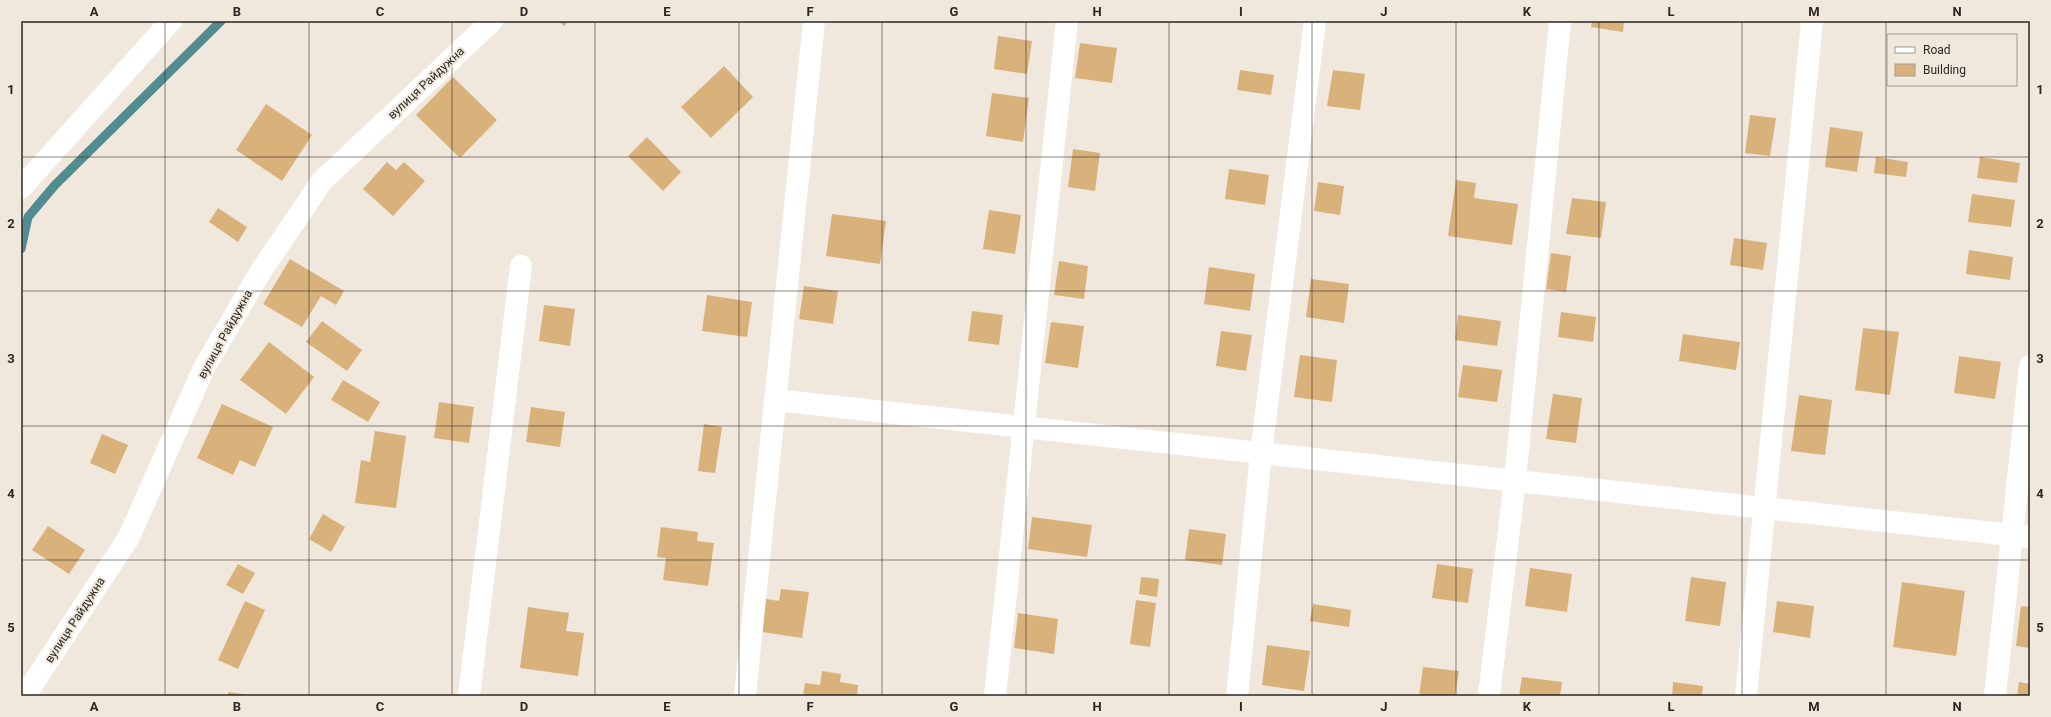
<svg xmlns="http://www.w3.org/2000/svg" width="2051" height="717" viewBox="0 0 2051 717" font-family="Roboto,sans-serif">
  <rect width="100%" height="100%" fill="#f1e8dd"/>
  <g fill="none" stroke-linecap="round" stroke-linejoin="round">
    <!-- stream -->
    <polyline stroke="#518c90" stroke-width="9" points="21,249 28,217 55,185 221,21"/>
  </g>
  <!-- building -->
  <g fill="#d9b17b">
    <polygon points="558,21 569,21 564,26"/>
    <polygon points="1592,21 1624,21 1623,32 1591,27"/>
    <polygon points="998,36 1032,41 1027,74 994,69"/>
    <polygon points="1080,43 1117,48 1112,83 1075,78"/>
    <polygon points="724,66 753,97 711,138 681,107"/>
    <polygon points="1240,70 1274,75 1271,95 1237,90"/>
    <polygon points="1333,70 1365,74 1360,110 1327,106"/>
    <polygon points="453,77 497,120 460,158 416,115"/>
    <polygon points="992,93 1029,98 1023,142 986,136"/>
    <polygon points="266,104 312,135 282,181 236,150"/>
    <polygon points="1750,115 1776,118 1770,156 1745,153"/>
    <polygon points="1830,127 1863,132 1857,172 1825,167"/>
    <polygon points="647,137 681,172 663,191 628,156"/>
    <polygon points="1073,149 1100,153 1095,191 1068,187"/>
    <polygon points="1876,157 1908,162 1906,177 1874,173"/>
    <polygon points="1980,157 2020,163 2017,183 1977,178"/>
    <polygon points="387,162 396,170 404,162 425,181 393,216 363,189"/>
    <polygon points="1229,169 1269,175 1265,205 1225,199"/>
    <polygon points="1456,180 1476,183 1474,198 1518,204 1512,245 1448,236"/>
    <polygon points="1318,182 1344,186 1340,215 1314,211"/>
    <polygon points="1972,194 2015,200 2011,227 1968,222"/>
    <polygon points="1572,198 1606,202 1601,238 1566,234"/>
    <polygon points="218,208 247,227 238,242 209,222"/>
    <polygon points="989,210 1021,215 1015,254 983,249"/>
    <polygon points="832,214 886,221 880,264 826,256"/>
    <polygon points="1734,238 1767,243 1763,270 1730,265"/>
    <polygon points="1969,250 2013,257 2010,280 1966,274"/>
    <polygon points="1551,253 1571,256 1566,292 1546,289"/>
    <polygon points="290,259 344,291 336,305 321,296 302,327 263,304"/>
    <polygon points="1059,261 1088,266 1084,299 1054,295"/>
    <polygon points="1209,267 1255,274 1250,311 1204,304"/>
    <polygon points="1311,279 1349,284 1344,323 1306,317"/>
    <polygon points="804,286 838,291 833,324 799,319"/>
    <polygon points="707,295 752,302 747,337 702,331"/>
    <polygon points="544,305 575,309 570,346 539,341"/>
    <polygon points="972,311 1003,315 999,345 968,341"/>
    <polygon points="1561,312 1596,317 1593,342 1558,337"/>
    <polygon points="1458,315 1501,321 1497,346 1455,340"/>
    <polygon points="322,321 362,350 347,371 306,342"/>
    <polygon points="1051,322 1084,326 1078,368 1045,363"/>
    <polygon points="1863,328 1899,332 1890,395 1855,390"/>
    <polygon points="1221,331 1252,335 1246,371 1216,366"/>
    <polygon points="1683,334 1740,342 1736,370 1679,361"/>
    <polygon points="269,342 314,377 286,414 240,380"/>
    <polygon points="1300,355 1337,360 1332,402 1294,397"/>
    <polygon points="1959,356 2001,362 1995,399 1954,393"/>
    <polygon points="1463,365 1502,370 1497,402 1458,397"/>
    <polygon points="343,380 380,402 368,422 331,400"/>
    <polygon points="1553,394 1582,398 1576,443 1546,439"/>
    <polygon points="1799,395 1832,400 1825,455 1791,451"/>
    <polygon points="439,402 474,407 469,443 434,438"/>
    <polygon points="222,404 273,427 255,467 240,460 233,475 197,458"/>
    <polygon points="531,407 565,412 560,447 526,442"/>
    <polygon points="704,424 722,427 715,473 698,471"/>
    <polygon points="375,431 406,436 396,508 355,503 361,460 370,462"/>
    <polygon points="102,434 128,445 115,474 90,463"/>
    <polygon points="323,514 345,527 331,552 309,539"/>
    <polygon points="1032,517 1092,525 1087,557 1028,549"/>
    <polygon points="48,526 85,550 69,574 32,550"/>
    <polygon points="661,527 698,532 697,541 714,543 708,586 663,580 666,558 657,557"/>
    <polygon points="1189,529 1226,534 1222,565 1185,560"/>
    <polygon points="238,564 255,573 243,594 226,585"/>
    <polygon points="1437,564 1473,569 1468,603 1432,598"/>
    <polygon points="1530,568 1572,574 1567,612 1525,606"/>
    <polygon points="1141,577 1159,579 1157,597 1139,594"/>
    <polygon points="1691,577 1726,582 1720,626 1685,621"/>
    <polygon points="1902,582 1965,591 1956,656 1893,647"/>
    <polygon points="781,589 809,592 802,638 762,632 766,599 779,601"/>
    <polygon points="1136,600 1156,603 1150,647 1130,644"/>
    <polygon points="245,601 265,610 238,669 218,660"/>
    <polygon points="1777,601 1814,606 1810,638 1773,632"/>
    <polygon points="1313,604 1351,610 1349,627 1310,621"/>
    <polygon points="2021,606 2030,607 2030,648 2016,646"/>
    <polygon points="528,607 569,613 566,631 584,633 578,676 520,668"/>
    <polygon points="1018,613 1058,619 1054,654 1014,648"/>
    <polygon points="1267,645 1310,651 1304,691 1262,685"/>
    <polygon points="1423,667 1459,671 1455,696 1419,696"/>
    <polygon points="822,671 841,674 840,682 858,685 857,696 803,696 805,683 820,685"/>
    <polygon points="1522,677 1562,682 1560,696 1519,696"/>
    <polygon points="1673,682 1703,686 1702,696 1672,696"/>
    <polygon points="2019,682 2030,684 2030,696 2017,696"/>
    <polygon points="228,692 249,695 249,696 228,696"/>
  </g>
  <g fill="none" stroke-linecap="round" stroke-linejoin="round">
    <!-- minor -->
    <g stroke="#fff" stroke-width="22">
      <polyline points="21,188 171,21"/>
      <polyline points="775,400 2030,537"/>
      <polyline points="25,696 129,537 204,368 259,274 322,181 492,21"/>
      <polyline points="469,696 521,266"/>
      <polyline points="745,696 814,21"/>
      <polyline points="995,696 1067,21"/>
      <polyline points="1237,696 1261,453 1315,21"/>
      <polyline points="1489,696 1515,480 1560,21"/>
      <polyline points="1746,696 1812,21"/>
      <polyline points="1995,696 2030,366"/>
    </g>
  </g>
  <!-- grid -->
  <path fill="none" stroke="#2a2622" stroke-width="1" stroke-opacity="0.55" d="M 165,21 L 165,696M 309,21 L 309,696M 452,21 L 452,696M 595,21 L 595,696M 739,21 L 739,696M 882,21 L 882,696M 1026,21 L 1026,696M 1169,21 L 1169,696M 1312,21 L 1312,696M 1456,21 L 1456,696M 1599,21 L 1599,696M 1742,21 L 1742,696M 1886,21 L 1886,696M 21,157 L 2030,157M 21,291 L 2030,291M 21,426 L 2030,426M 21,560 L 2030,560"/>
  <g text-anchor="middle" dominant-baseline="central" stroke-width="4" stroke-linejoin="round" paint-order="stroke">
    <!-- street labels -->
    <g font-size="12" fill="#2a2622" stroke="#f1e8dd">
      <text transform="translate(426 83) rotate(-43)">вулиця Райдужна</text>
      <text transform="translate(225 334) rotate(-61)">вулиця Райдужна</text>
      <text transform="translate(75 620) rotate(-57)">вулиця Райдужна</text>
    </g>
  </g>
  <!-- border -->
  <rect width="2051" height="717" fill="none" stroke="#f1e8dd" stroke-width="44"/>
  <!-- legend -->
  <rect x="1887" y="34" width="130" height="52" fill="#f1e8dd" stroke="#a19a92"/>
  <rect x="1895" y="47" width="20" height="6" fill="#ffffff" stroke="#a19a92"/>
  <text x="1923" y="54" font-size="12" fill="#2a2622">Road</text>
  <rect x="1895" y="64" width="20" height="12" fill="#d9b17b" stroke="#a19a92"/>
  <text x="1923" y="74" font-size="12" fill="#2a2622">Building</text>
  <rect x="22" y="22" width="2007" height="673" fill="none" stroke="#2a2622" stroke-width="1.5"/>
  <g font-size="13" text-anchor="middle" font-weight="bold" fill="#2a2622">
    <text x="94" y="16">A</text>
    <text x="237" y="16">B</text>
    <text x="380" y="16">C</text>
    <text x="524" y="16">D</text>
    <text x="667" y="16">E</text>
    <text x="810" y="16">F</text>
    <text x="954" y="16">G</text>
    <text x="1097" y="16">H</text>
    <text x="1241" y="16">I</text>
    <text x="1384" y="16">J</text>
    <text x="1527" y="16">K</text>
    <text x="1671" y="16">L</text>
    <text x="1814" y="16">M</text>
    <text x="1957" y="16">N</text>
    <text x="11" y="94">1</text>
    <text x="2040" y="94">1</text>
    <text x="11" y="228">2</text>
    <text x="2040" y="228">2</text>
    <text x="11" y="363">3</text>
    <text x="2040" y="363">3</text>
    <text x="11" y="498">4</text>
    <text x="2040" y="498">4</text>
    <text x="11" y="632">5</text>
    <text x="2040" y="632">5</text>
    <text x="94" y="711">A</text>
    <text x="237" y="711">B</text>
    <text x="380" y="711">C</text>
    <text x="524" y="711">D</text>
    <text x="667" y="711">E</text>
    <text x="810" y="711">F</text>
    <text x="954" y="711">G</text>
    <text x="1097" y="711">H</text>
    <text x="1241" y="711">I</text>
    <text x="1384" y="711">J</text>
    <text x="1527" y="711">K</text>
    <text x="1671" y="711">L</text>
    <text x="1814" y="711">M</text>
    <text x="1957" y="711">N</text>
  </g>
</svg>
